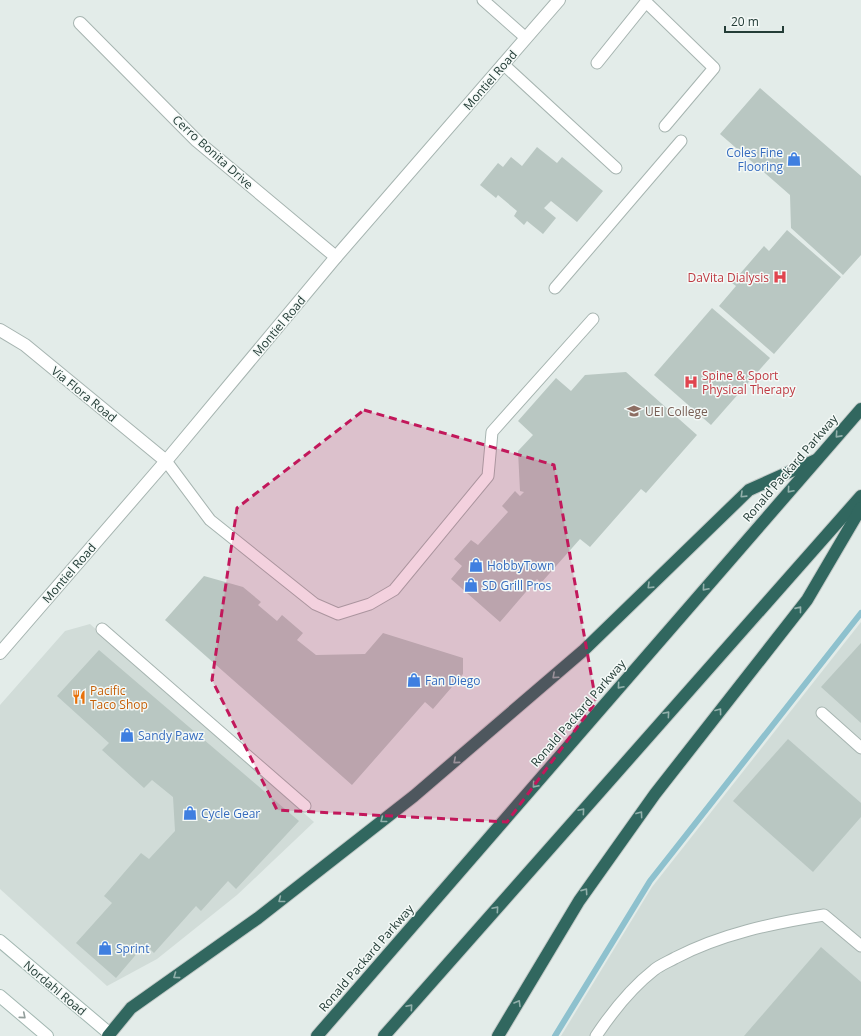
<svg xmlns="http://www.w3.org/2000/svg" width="861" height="1036" viewBox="0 0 861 1036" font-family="'Open Sans',sans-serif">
  <rect width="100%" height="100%" fill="#e3ece9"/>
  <!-- built -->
  <g fill="#d1dcd8">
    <polygon points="861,622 861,1036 561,1036 652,887"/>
    <polygon points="90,624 314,822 237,895 157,959 107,986 0,889 0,705 65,631"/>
  </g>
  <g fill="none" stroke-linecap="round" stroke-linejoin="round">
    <!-- stream -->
    <polyline stroke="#8ec1ce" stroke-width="6" points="555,1036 650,881 861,613"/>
  </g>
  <!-- building -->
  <g fill="#b9c7c2">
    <polygon points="760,88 861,176 861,255 843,275 791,228 790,195 720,134"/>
    <polygon points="537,147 557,163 562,157 603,191 577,222 551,201 544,208 556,218 543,234 527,221 524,225 514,216 517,211 498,195 496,198 480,185 498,163 503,167 511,157 522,166"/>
    <polygon points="787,230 841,277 774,354 719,306 736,286 732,283 764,246 769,251"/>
    <polygon points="712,308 770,358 711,425 654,375"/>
    <polygon points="626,372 697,435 646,493 641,489 590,547 580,539 541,583 537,579 500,622 451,579 462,566 454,559 471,540 478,545 508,512 502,506 515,491 520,496 524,492 520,491 518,451 533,435 518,421 556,378 571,391 585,375"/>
    <polygon points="204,576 243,587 261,602 258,605 277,621 282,615 303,633 297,640 316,655 365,654 383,633 463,658 463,674 433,709 425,702 352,785 165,620"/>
    <polygon points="861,643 861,723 821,687"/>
    <polygon points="99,650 299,821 236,889 228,881 201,911 196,906 154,953 145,944 116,978 76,943 112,903 104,896 141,853 149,859 175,831 173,797 152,780 144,788 102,750 109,743 57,696"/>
    <polygon points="788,739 861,803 861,817 813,872 733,801"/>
    <polygon points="821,947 861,982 861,1036 744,1036"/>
  </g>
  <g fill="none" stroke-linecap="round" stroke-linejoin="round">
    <defs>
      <g id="service">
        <polyline points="483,0 526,38"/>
        <polyline points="597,63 646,2 714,68 665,126"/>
        <polyline points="503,64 616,168"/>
        <polyline points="555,288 681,141"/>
        <polyline points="166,461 210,520 315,604 338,614 370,604 394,590 488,476 492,432 593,319"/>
        <polyline points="102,629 305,806"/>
        <polyline points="822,713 861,748"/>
        <path d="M 596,1036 C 612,1012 631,988 654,970 C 660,965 668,962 675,958 C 721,934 773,923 824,915 L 861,946"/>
      </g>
      <g id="minor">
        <polyline points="80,23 197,141 336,257"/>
        <polyline points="0,330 25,345 166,461"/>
      </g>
      <polyline id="tertiary" points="0,653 166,461 336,257 559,0"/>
      <g id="secondary">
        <polyline points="0,941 110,1034"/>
        <polyline points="0,996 47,1036"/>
      </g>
      <g id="motorway">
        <polyline points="108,1036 131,1008 258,918 414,796 584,650 749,490 816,460"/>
        <polyline points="317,1036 861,409"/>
        <polyline points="384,1036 861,496"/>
        <polyline points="498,1036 579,901 655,794 807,600 861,508"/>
      </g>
    </defs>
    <!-- service casing -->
    <use href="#service" stroke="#a6b4b0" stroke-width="13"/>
    <!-- minor casing -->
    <use href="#minor" stroke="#a6b4b0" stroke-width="14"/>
    <!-- tertiary casing -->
    <use href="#tertiary" stroke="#a6b4b0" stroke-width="14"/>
    <!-- secondary casing -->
    <use href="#secondary" stroke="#a2b7b1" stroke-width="14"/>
    <!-- motorway casing -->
    <use href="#motorway" stroke="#c2c9c7" stroke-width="14"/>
    <!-- service -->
    <use href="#service" stroke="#fff" stroke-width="11"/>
    <!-- minor -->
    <use href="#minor" stroke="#fff" stroke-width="12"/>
    <!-- tertiary -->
    <use href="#tertiary" stroke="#fff" stroke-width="12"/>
    <!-- secondary -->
    <use href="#secondary" stroke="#fff" stroke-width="12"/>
    <!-- motorway -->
    <use href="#motorway" stroke="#31675f" stroke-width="12"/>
  </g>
  <!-- one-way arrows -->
  <defs><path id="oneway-chevron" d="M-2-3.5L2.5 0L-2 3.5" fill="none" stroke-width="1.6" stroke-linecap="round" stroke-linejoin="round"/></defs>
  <g stroke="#92b0ab">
    <use href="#oneway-chevron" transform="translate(838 435) rotate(132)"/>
    <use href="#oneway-chevron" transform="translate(790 490) rotate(131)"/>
    <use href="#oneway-chevron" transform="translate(743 495) rotate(136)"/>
    <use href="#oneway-chevron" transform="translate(650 586) rotate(136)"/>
    <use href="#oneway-chevron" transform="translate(705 588) rotate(131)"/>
    <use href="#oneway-chevron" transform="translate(799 609) rotate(-51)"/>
    <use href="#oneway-chevron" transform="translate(555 676) rotate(138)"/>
    <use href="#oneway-chevron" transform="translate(620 686) rotate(131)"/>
    <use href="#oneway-chevron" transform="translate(719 711) rotate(-53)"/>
    <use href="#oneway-chevron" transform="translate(667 714) rotate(-49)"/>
    <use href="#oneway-chevron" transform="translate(456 761) rotate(139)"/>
    <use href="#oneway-chevron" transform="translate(535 785) rotate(131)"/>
    <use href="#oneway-chevron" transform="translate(582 811) rotate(-49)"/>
    <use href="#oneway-chevron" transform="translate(640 814) rotate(-54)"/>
    <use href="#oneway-chevron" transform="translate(383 820) rotate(142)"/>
    <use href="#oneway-chevron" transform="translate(585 891) rotate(-55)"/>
    <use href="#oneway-chevron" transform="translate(281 900) rotate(142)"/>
    <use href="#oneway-chevron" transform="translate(496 909) rotate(-49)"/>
    <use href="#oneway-chevron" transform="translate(176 976) rotate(144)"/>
    <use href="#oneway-chevron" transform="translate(518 1003) rotate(-59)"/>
    <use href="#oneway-chevron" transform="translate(410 1007) rotate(-49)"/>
  </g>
  <use stroke="#929e9b" href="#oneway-chevron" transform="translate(23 1016) rotate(40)"/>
  <!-- marked area -->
  <path fill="#c2185b" fill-opacity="0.2" stroke="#c2185b" stroke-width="3" stroke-dasharray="8 5" stroke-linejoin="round" d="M 364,410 L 554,465 L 596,702 L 507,822 L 277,810 L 212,680 L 237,508 Z"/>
  <!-- icons -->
  <defs>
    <symbol id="shop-bare" viewBox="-9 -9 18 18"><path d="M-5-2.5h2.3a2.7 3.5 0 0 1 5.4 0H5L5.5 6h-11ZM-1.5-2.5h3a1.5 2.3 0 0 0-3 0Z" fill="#3f7fe0" stroke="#f4f9f7" stroke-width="2.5" paint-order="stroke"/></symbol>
    <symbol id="hospital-bare" viewBox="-9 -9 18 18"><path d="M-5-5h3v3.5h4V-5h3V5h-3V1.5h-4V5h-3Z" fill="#e0444e" stroke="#f4f9f7" stroke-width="2.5" paint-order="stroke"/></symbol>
    <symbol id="university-bare" viewBox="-9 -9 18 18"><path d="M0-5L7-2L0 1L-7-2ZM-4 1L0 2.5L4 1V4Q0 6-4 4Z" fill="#8d6e63" stroke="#f4f9f7" stroke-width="2.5" paint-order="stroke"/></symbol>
    <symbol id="restaurant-bare" viewBox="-9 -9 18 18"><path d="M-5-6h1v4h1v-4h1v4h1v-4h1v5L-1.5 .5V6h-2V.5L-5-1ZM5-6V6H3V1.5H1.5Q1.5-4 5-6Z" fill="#e8710a" stroke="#f4f9f7" stroke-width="2.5" paint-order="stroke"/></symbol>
  </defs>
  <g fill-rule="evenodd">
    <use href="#shop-bare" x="784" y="149" width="20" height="20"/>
    <use href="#hospital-bare" x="770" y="267" width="20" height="20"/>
    <use href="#hospital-bare" x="681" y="372" width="20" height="20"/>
    <use href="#university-bare" x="624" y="401" width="20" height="20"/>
    <use href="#shop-bare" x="466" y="555" width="20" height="20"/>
    <use href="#shop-bare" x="461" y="575" width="20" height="20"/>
    <use href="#shop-bare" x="404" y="670" width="20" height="20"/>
    <use href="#restaurant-bare" x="69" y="687" width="20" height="20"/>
    <use href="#shop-bare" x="117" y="725" width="20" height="20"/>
    <use href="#shop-bare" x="180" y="803" width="20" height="20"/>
    <use href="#shop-bare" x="95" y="938" width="20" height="20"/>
  </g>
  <g text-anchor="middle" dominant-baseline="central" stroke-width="3" stroke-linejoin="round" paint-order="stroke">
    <!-- street labels -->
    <g font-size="12" fill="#243d37" stroke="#f4f9f7">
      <text transform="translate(490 80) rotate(-49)">Montiel Road</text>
      <text transform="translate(213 152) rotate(42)">Cerro Bonita Drive</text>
      <text transform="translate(279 326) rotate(-50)">Montiel Road</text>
      <text transform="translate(84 394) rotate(39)">Via Flora Road</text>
      <text transform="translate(790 468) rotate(-49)">Ronald Packard Parkway</text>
      <text transform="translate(69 573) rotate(-49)">Montiel Road</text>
      <text transform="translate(578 713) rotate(-49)">Ronald Packard Parkway</text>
      <text transform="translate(366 958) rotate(-49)">Ronald Packard Parkway</text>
      <text transform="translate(55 988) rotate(40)">Nordahl Road</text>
    </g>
    <!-- shop labels -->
    <g font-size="12" fill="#366cbe" stroke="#f4f9f7" text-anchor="start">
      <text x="783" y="152" text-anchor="end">Coles Fine<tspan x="783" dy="14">Flooring</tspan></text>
      <text x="487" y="565">HobbyTown</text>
      <text x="482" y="585">SD Grill Pros</text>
      <text x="425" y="680">Fan Diego</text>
      <text x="138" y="735">Sandy Pawz</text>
      <text x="201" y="813">Cycle Gear</text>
      <text x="116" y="948">Sprint</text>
    </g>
    <!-- health labels -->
    <g font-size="12" fill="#be3a42" stroke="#f4f9f7" text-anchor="end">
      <text x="769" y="277">DaVita Dialysis</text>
      <text x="702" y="375" text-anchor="start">Spine &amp; Sport<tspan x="702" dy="14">Physical Therapy</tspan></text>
    </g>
    <!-- education labels -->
    <g font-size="12" fill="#785e54" stroke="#f4f9f7" text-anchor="start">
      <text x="645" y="411">UEI College</text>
    </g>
    <!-- food labels -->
    <g font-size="12" fill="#c56008" stroke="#f4f9f7" text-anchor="start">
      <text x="90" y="690">Pacific<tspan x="90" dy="14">Taco Shop</tspan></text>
    </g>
  </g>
  <!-- scale -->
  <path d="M725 26v6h58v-6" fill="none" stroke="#243d37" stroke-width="2"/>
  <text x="731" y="26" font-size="12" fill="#243d37" stroke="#f4f9f7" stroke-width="3" paint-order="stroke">20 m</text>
</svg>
